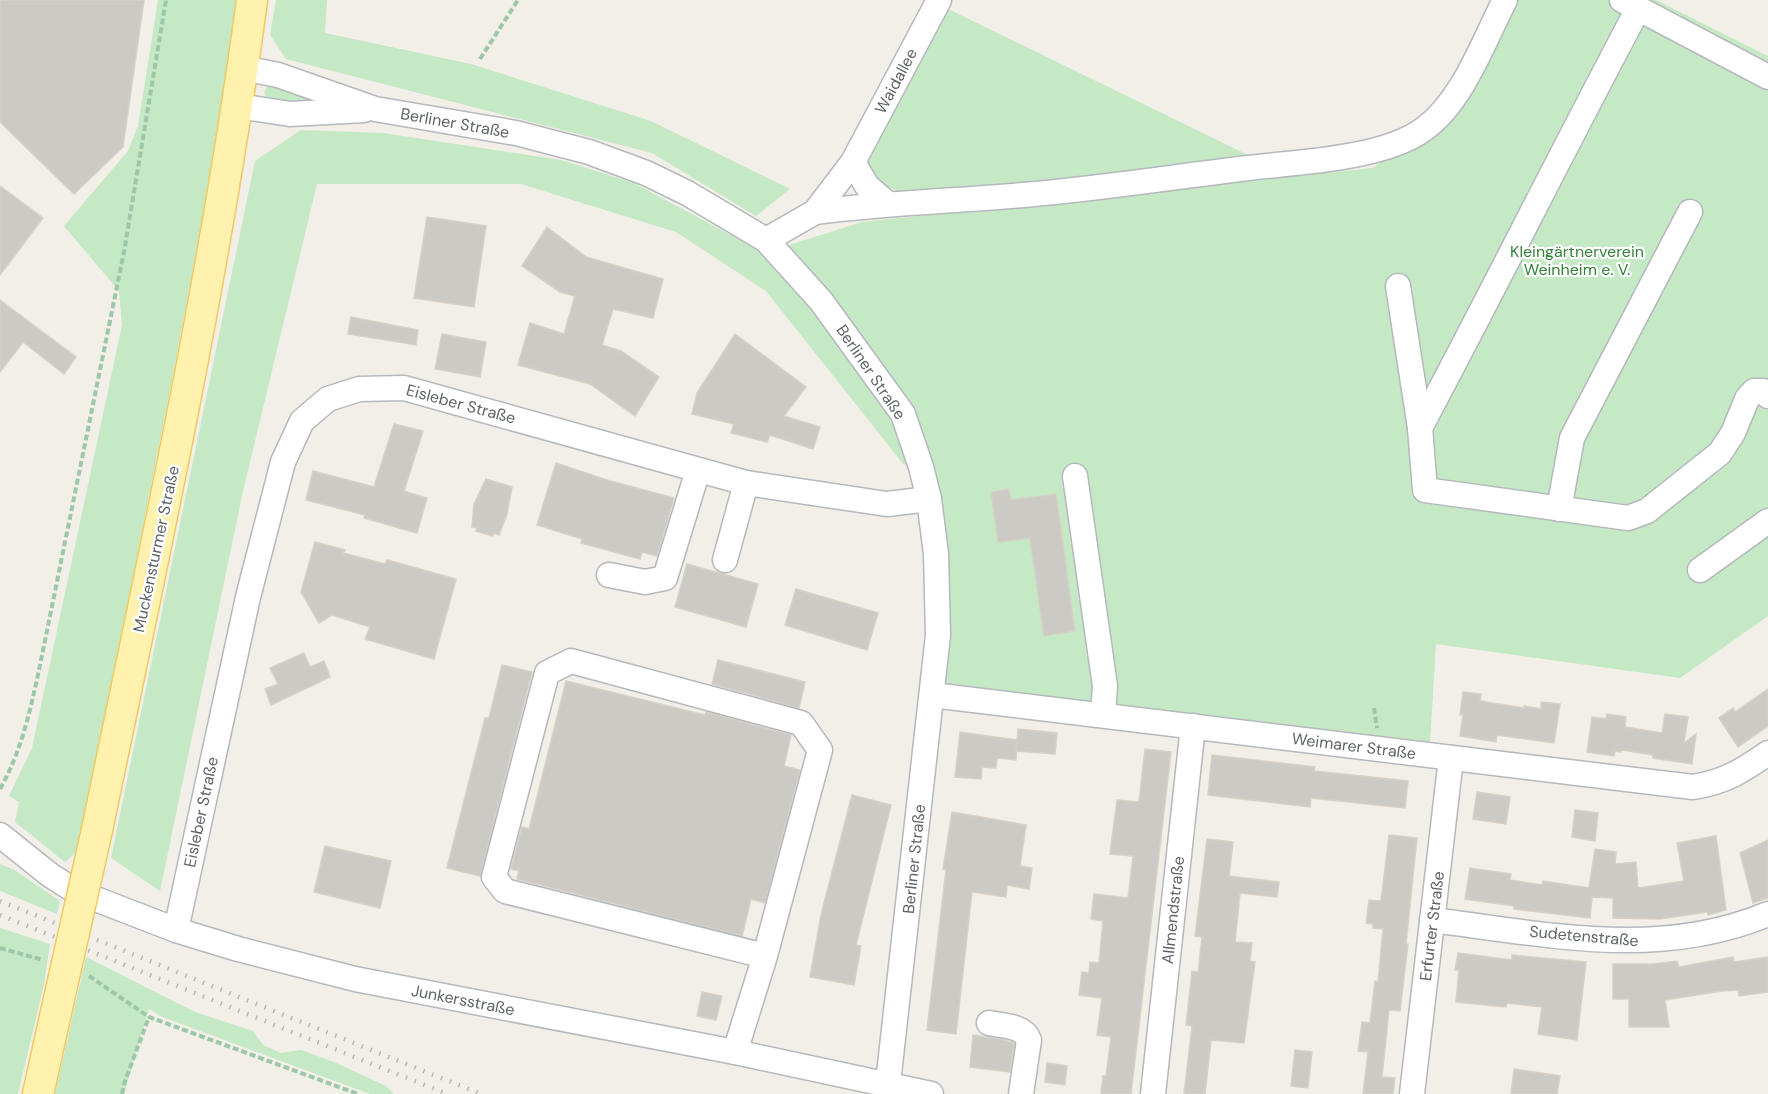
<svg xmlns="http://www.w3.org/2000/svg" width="1768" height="1094" viewBox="0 0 1768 1094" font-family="'DM Sans',sans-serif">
  <rect width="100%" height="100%" fill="#f1efe8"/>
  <!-- green -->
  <g fill="#c5e8c5">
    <polygon points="158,0 237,0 224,104 173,375 79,850 65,862 15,822 19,802 9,796 32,748 122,325 119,291 64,226 128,151 138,126"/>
    <polygon points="276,0 327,0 325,33 471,64 651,121 790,189 756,216 652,153 286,59 270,35"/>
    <polygon points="1517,0 1656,0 1768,56 1768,616 1680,678 1436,644 1430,743 942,686 948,662 945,545 923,455 904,465 766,291 676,232 521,184 317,184 243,491 160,891 111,858 255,161 301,130 383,133 561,160 634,183 764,253 862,222 1372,168 1444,124"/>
    <polygon points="948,9 1250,156 1026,183 900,192 879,183 867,163"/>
    <polygon points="270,85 324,101 323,107 267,97 264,93 266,88"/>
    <polygon points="0,864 13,869 60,901 57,914 0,891"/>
    <polygon points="0,928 50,944 44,984 18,1094 0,1094"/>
    <polygon points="86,957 195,1012 253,1031 263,1045 281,1053 301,1050 334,1062 386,1086 394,1094 370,1094 160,1016 149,1009 124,1094 55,1094"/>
  </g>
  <!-- building -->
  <g fill="#cccac5" stroke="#d6d1c6" stroke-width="1.5">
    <polygon points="0,0 144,0 123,147 74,194 0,122"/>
    <polygon points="0,186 43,218 0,275"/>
    <polygon points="427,217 486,226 474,307 414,298"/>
    <polygon points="547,227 586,257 663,279 653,318 613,309 602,345 621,351 659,377 635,416 590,384 518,365 530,323 564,334 575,296 560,292 522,266"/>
    <polygon points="0,300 76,357 64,374 23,342 0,372"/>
    <polygon points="351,317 418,330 416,345 348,334"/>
    <polygon points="442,334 486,342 480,377 435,369"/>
    <polygon points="735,334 806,387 784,416 820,427 813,449 770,435 767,442 731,433 734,424 692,414 697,393"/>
    <polygon points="394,424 423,431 404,491 427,498 417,533 364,518 365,515 306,500 313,471 374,487"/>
    <polygon points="556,463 607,480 674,498 657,556 642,552 640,559 581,543 582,539 537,525"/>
    <polygon points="486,479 512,487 507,514 499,535 494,533 493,536 476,531 477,528 472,527 474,504"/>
    <polygon points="1009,489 1011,500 1056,494 1075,631 1044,636 1030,538 998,542 991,492"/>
    <polygon points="315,542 345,550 343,553 385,564 387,560 456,579 434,659 365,639 370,627 332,615 319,623 301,592"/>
    <polygon points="687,564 758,584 746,627 675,607"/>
    <polygon points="796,589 878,613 867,650 785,625"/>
    <polygon points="304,653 310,667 324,661 330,677 271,705 265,689 278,684 270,668"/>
    <polygon points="718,660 805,682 799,708 712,684"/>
    <polygon points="502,665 532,672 480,876 447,868 485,718 489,718"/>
    <polygon points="566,681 705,715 706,712 791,735 784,766 800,770 765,903 751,899 742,936 517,879 519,871 511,869 522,827 529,829"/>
    <polygon points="1768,689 1768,726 1738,747 1719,718 1733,708 1735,712"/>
    <polygon points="1463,692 1481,694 1480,701 1524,708 1524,706 1541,709 1541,702 1560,704 1554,743 1497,735 1496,742 1460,736 1463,715 1460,715"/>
    <polygon points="1607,714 1626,717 1625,727 1662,733 1665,714 1688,717 1684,743 1696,734 1692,764 1653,758 1653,755 1622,750 1621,752 1615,751 1614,756 1587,752 1592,717 1606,719"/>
    <polygon points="1018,729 1057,733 1055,754 1016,751 1017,743 1016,760 997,758 996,768 982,767 981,779 955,777 960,732 1017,740"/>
    <polygon points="1145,749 1171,752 1131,1094 1111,1094 1101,1093 1103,1076 1106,1076 1111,1037 1097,1035 1102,998 1079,995 1082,972 1089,973 1090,962 1099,963 1103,921 1091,919 1094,894 1128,898 1133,856 1110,854 1117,800 1139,802"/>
    <polygon points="1212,755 1315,767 1314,771 1408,781 1405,808 1311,798 1310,807 1208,795"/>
    <polygon points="1477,792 1510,797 1506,824 1473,819"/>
    <polygon points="852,795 891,805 856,945 861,946 854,985 810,977 821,915"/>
    <polygon points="1575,810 1598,813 1595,841 1572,837"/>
    <polygon points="952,812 1026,825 1020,866 1032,868 1029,889 1007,885 1006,897 972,892 956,1034 927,1030 946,870 943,869"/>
    <polygon points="1389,835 1417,838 1406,944 1408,944 1400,1011 1389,1010 1382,1077 1395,1078 1393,1094 1363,1094 1368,1052 1358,1051 1362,1022 1370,1023 1375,981 1378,982 1383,929 1373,928 1373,924 1366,923 1369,900 1381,901"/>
    <polygon points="1716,836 1726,910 1708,915 1707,912 1660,919 1613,918 1613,898 1592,897 1590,918 1514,909 1514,906 1465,899 1470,868 1511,874 1510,880 1542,885 1543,881 1589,888 1595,849 1616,852 1615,864 1636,862 1638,888 1684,881 1677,843"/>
    <polygon points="1207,839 1233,842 1229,876 1279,882 1277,897 1240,893 1235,942 1252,943 1250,961 1255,962 1244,1043 1211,1040 1205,1094 1184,1094 1192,1026 1186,1025 1192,971 1198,972 1202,937 1195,936"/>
    <polygon points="1768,840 1768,898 1753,903 1740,853"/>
    <polygon points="325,846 391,861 380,908 314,892"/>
    <polygon points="1458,953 1512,960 1512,955 1586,962 1577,1040 1538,1034 1542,1007 1507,1003 1506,1007 1456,1002 1459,970 1455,970"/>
    <polygon points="1733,957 1734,962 1768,957 1768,992 1739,996 1738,990 1722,991 1665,1000 1669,1027 1629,1027 1629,999 1613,999 1613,964 1653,964 1677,961 1679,967"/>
    <polygon points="702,992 722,996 716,1020 697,1016"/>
    <polygon points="973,1035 1004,1040 1014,1043 1010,1072 970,1067"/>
    <polygon points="1295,1050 1312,1052 1308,1088 1291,1086"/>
    <polygon points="1047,1063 1067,1066 1065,1085 1045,1082"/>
    <polygon points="1514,1069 1560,1076 1557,1094 1511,1094"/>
  </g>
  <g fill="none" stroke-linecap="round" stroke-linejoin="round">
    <defs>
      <g id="minor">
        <polyline points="1622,0 1768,77"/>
        <polyline points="243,68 278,75 375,109 516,133 589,152 646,173 687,193 766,240 821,301 903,414 921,467 929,499 936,554 938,635 888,1083"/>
        <polyline points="238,106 290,114 364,110"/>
        <polyline points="853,162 867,186 888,204"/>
        <path d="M 815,212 C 884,203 954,201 1023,195 C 1098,189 1173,177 1248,168 C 1298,162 1384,159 1424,129 C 1463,101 1483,42 1505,0"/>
        <polyline points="766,240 815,212 853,162 939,0"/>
        <polyline points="1398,286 1420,428 1425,490 1628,518 1647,511 1720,453 1733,433 1747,399 1754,391 1763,391 1768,396"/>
        <path d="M 1420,428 C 1494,289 1564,148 1638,9"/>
        <polyline points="1075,476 1105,686 1103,715"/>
        <polyline points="1559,509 1572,438 1690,212"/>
        <polyline points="725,560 746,483"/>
        <polyline points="1700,570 1768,521"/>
        <polyline points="609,575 645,582 665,578 698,470"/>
        <path d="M 932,695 L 1693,787 C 1725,782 1742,771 1768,753"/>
        <polyline points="0,835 50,875 75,891 176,930 238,949 355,979 735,1052 931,1094"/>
        <path d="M 1432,920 C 1547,934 1657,960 1768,914"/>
        <polyline points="176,930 248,597 283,462 302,421 328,399 359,389 404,388 746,483 887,504 929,499"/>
        <path d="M 989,1023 C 1003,1026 1023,1025 1029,1040 L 1021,1094"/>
        <polyline points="735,1052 765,956 820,750 801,723 571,661 547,673 494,877 505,891 765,956"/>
        <polyline points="1153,1094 1193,726"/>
        <polyline points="1412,1094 1451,758"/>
      </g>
      <g id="major">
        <path d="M 97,830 C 154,554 215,279 252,0"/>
        <polyline points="38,1094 57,1008"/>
      </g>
    </defs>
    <!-- minor casing -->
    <use href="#minor" stroke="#b5b8bc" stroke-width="27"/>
    <!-- major casing -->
    <use href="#major" stroke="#f2c960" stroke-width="33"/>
    <!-- path -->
    <g stroke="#9cc7a9" stroke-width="4" stroke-dasharray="6 3" stroke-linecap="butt">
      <polyline points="480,59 518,0"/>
      <polyline points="1374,708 1377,728"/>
      <path d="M 0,789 C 21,752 30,712 39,670 L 124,252 L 166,0"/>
      <polyline points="0,948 43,960"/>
      <polyline points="89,976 149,1017 358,1094"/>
      <polyline points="122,1094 125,1081 149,1017"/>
    </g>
    <!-- minor -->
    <use href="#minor" stroke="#fff" stroke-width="24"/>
    <!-- major -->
    <use href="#major" stroke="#fff2af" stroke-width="30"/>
    <!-- rail -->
    <g stroke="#b6b7b8" stroke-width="4.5" stroke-dasharray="1.5 8" stroke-linecap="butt">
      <polyline points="0,901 481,1094"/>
      <polyline points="0,915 447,1094"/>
    </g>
    <defs>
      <polyline id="major-bridge" points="57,1008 97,830"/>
    </defs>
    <!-- major-bridge casing -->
    <use href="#major-bridge" stroke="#f2c960" stroke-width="33" stroke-linecap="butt"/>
    <!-- major-bridge -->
    <use href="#major-bridge" stroke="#fff2af" stroke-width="30"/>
  </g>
  <g text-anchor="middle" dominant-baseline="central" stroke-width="4.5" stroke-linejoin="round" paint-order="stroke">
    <!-- street labels -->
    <g font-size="16" fill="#5f6368" stroke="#fff">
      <text transform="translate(896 81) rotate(-62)">Waidallee</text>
      <text transform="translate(455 123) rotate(10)">Berliner Straße</text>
      <text transform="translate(871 372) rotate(56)">Berliner Straße</text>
      <text transform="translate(461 404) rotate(15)">Eisleber Straße</text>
      <text transform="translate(156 549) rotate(-78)">Muckensturmer Straße</text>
      <text transform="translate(1354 746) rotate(7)">Weimarer Straße</text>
      <text transform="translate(201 812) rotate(-78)">Eisleber Straße</text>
      <text transform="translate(914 859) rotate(-84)">Berliner Straße</text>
      <text transform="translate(1173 910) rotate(-84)">Allmendstraße</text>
      <text transform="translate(1432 926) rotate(-83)">Erfurter Straße</text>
      <text transform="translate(1584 936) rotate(5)">Sudetenstraße</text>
      <text transform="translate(463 1000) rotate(11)">Junkersstraße</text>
    </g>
    <!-- park labels -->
    <g font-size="16" fill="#348238" stroke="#fff">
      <text x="1577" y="251">Kleingärtnerverein<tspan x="1577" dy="18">Weinheim e. V.</tspan></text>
    </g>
  </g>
</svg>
